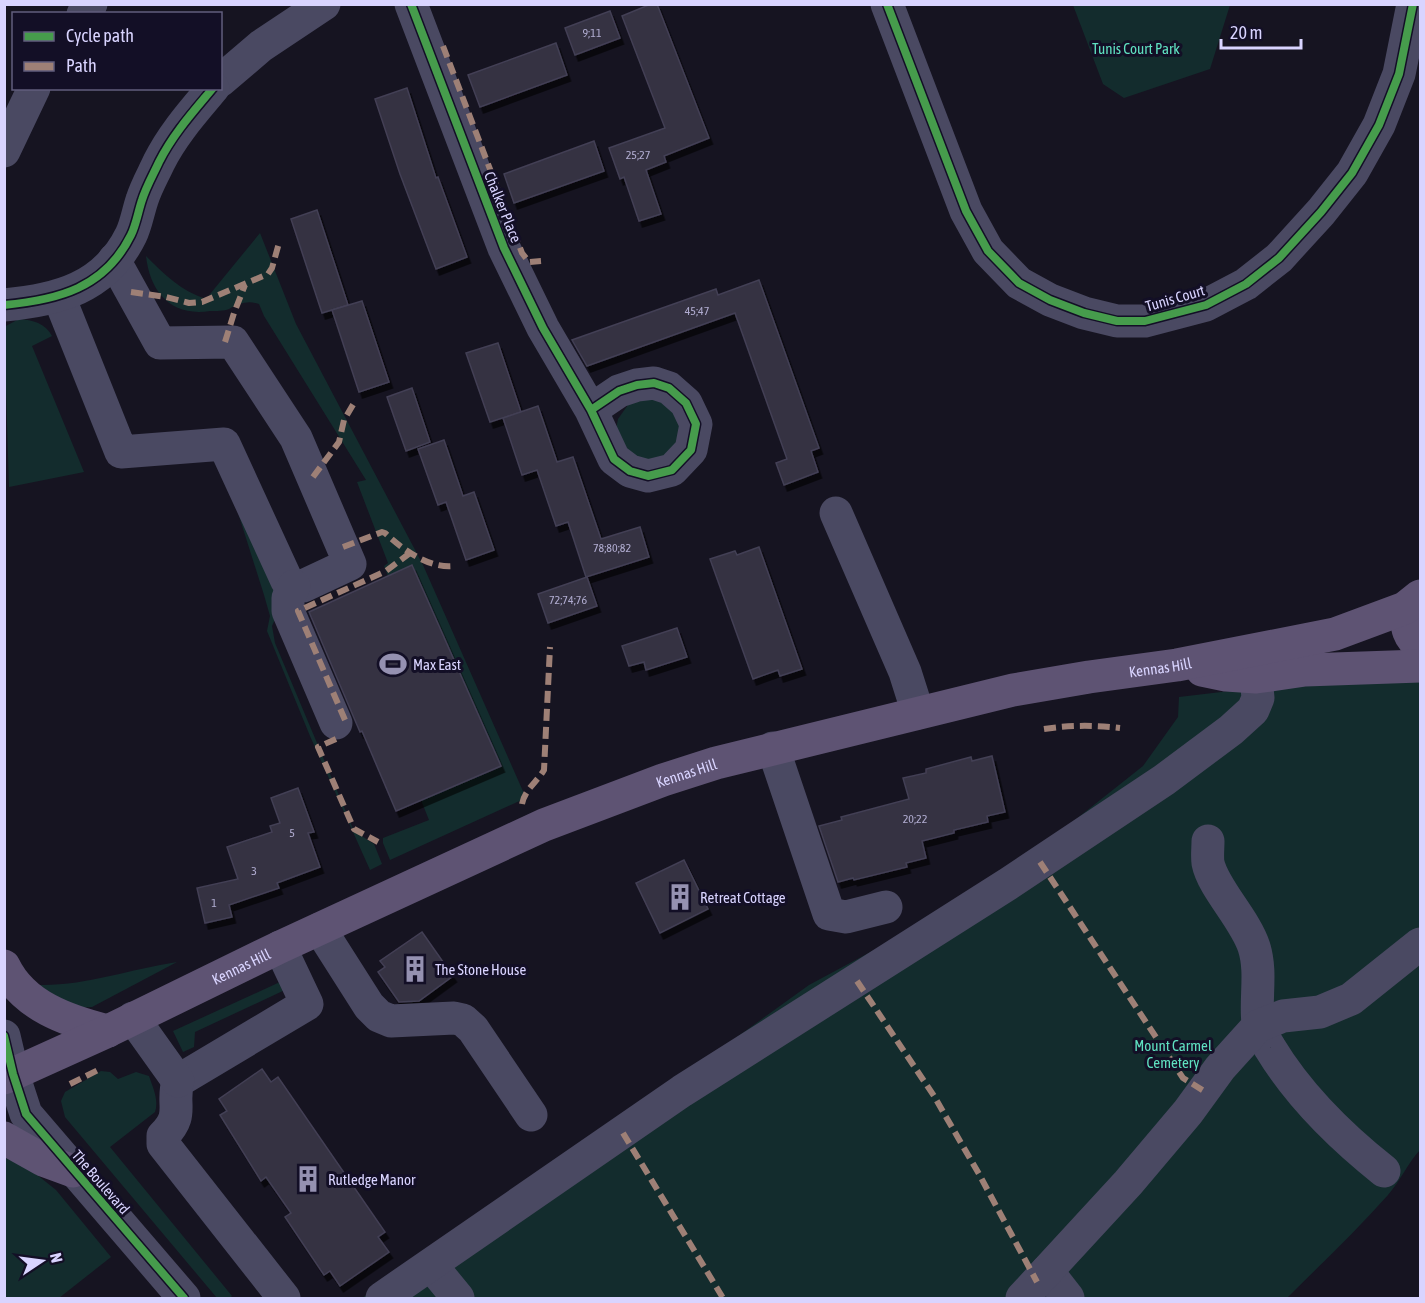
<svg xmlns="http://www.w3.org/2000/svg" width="1425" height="1303" viewBox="0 0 1425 1303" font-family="'Asap Condensed',sans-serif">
  <defs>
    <filter id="shadow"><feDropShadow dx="3.5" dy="6" stdDeviation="0" flood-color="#0009"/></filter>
  </defs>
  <rect width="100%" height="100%" fill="#161421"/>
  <!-- green -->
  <g fill="#132c2d">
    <polygon points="1073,5 1230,5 1210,69 1124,98 1103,84"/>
    <path d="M 260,233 L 296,324 L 423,565 L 526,798 L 390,860 L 383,843 L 383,838 L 429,820 L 421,800 L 500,765 L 413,566 L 388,576 L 384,566 L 388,563 L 357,482 L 366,480 L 264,316 L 259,304 C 247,300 239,304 229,309 C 224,311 216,311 210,311 C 171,317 150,292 146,256 C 164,274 181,291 206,299 Z"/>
    <path d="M 19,319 C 33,320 45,323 52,336 L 32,346 L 84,472 L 9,487 L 4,327 Z"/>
    <path d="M 650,396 L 670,403 L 682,433 C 669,460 662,464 632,457 L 616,430 L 618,419 L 630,402 Z"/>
    <polygon points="221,459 279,604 279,610 272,626 275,643 354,831 374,844 382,864 370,870 310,736 267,631 270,616 264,595"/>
    <path d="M 1420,681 L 1420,1150 C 1408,1163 1400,1181 1388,1195 C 1356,1231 1321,1264 1287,1298 L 362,1298 L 537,1181 L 809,985 L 969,899 L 1056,835 L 1143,766 L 1178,717 L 1179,697 L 1281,685 Z"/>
    <path d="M 177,962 L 92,1007 L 74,1008 L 39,985 C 85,986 131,969 177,962 Z"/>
    <polygon points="280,982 287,989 195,1032 194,1047 183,1052 173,1031"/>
    <path d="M 101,1071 L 110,1072 L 118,1079 L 136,1072 L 149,1076 C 153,1088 159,1100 155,1112 L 110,1147 L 232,1296 L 230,1298 L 217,1298 L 65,1117 L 61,1101 L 65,1092 Z"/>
    <polygon points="5,1158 26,1166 56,1190 111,1257 59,1298 5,1298"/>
  </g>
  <!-- building -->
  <g fill="#343243" stroke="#433f54" stroke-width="1.5" filter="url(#shadow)">
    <polygon points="651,4 657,4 709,138 664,156 666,162 646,170 661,214 639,221 624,177 620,179 609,148 665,128 622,16"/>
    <polygon points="610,11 620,38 575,55 565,28"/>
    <polygon points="556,43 567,75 480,107 468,75"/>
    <polygon points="407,88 436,178 438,177 467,257 436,269 400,174 375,99"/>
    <polygon points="594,141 604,171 514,203 504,174"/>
    <polygon points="317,210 348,305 322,313 291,219"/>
    <polygon points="759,280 819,448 811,451 818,472 784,485 776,463 787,459 735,313 587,366 572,340 716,289 718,295"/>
    <polygon points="362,301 389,382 359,392 332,310"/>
    <polygon points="498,343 521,412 490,422 466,353"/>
    <polygon points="412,388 430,442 406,451 387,397"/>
    <polygon points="538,406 557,462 573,457 601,539 640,527 649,557 586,577 568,522 556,526 537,470 522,475 503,418"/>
    <polygon points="444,440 463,496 474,492 494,550 466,560 446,502 438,505 418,449"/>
    <polygon points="759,547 802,669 780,676 778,670 753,679 710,559 735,551 737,555"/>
    <polygon points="412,565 501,766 396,811 362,731 360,732 354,718 309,612"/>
    <polygon points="587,577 597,606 548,623 538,594"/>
    <polygon points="677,628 687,657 646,670 644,662 629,666 622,646"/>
    <polygon points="992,756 1005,812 987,816 988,822 954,830 954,833 922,841 926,858 906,863 907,867 854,880 853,878 838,882 819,826 842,820 841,817 909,799 903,778 926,773 926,769 971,757 972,761"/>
    <polygon points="298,788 314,832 308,833 320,867 277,883 279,888 229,905 232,917 205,923 197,888 238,879 227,847 272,832 270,826 280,823 271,798"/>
    <polygon points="684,860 708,909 660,933 636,883"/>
    <polygon points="422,932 453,976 419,1001 399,1002 378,972 385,967 380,961"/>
    <polygon points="262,1069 271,1082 278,1077 385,1232 378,1237 389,1252 340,1286 330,1271 324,1275 285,1217 291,1213 266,1177 261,1181 220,1115 227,1111 219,1099"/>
  </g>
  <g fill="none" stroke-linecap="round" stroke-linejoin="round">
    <!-- minor -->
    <g stroke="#4a4962" stroke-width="33">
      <polyline points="411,4 504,248 543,328 591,410 614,459 630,471 648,476 672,470 691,450 696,424 686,403 669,388 654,383 637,385 619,391 591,410"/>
      <polyline points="887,4 966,211 988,251 1019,283 1050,300 1084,313 1117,321 1145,321 1206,305 1246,284 1279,258 1321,212 1352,173 1379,125 1399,74 1413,4"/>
      <polyline points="83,14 91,4"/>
      <polyline points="220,81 261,46 324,4"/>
      <polyline points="4,151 34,88"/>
      <polyline points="59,297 121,452 224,444 287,581 294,586 303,586 350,564 296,438 233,342 160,343 114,260"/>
      <path d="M 4,305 C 58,300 105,288 131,235 C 136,225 138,212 142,200 C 146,187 153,175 159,162 C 173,134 193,112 213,88"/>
      <polyline points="836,513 905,672 918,713"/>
      <polyline points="294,586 288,598 288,611 336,723"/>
      <polyline points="773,748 829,914 846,917 886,907"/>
      <path d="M 1208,841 C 1208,848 1207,856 1208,863 C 1213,888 1245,919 1254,947 C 1262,972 1255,999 1258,1024 C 1259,1032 1266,1041 1270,1048 C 1299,1096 1340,1136 1384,1171"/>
      <polyline points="320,929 369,1006 379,1016 391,1021 454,1018 463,1020 473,1029 531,1115"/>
      <path d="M 280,947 L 307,1004 L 178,1081 C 171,1105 185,1114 163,1136 L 163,1144 L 284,1298"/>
      <polyline points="133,1018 178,1081"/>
      <polyline points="4,1036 13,1074 26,1114 184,1298"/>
      <polyline points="431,1265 458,1298"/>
      <polyline points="1047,1271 1068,1298"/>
      <polyline points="382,1298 682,1091 1008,884 1164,780 1231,730 1253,710 1258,698 1256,677"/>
      <polyline points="1022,1298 1128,1183 1188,1112 1220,1068 1258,1026 1283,1016 1320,1012 1351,999 1420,944"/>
    </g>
    <!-- major -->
    <g stroke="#5e5373" stroke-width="33">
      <path d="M 1405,608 C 1407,623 1406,637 1420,645"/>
      <polyline points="1202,670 1226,675 1256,677 1305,670 1420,666"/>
      <path d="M 4,966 C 23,1006 68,1021 108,1031"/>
      <path id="s1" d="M 4,1078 L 108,1031 L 280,947 L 544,825 L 663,780 L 716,763 L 1013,690 L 1089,677 L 1177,665 L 1335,634 L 1405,608 L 1420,596"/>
      <polyline points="4,1138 43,1160 73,1171"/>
    </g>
    <!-- quiet -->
    <g stroke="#9e8076" stroke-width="6" stroke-dasharray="12 6" stroke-linecap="butt">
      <polyline points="443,46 522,253 529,262 541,261"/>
      <polyline points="131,292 166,297 189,303 202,302 268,274 272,268 279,243"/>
      <polyline points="225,342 234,313 245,285"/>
      <polyline points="313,477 339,442 344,420 354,403"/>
      <path d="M 343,547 L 382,532 L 385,533 C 402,549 429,569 454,566"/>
      <polyline points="345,720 298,611 386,571 410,553"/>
      <path d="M 1044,729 C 1070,725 1094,725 1120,728"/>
      <polyline points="336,739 318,747 354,829 378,842"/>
      <path d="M 522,804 C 525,789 537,782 544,770 L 550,647"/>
      <polyline points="1040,862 1183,1078 1204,1091"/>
      <polyline points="857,981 934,1096 979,1174 1037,1282"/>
      <polyline points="70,1084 98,1070"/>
      <polyline points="623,1133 723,1298"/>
    </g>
    <defs>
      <g id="cycleway">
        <polyline points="411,4 504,248 543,328 591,410 614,459 630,471 648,476 672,470 691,450 696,424 686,403 669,388 654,383 637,385 619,391 591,410"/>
        <polyline points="887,4 966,211 988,251 1019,283 1050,300 1084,313 1117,321 1145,321 1206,305 1246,284 1279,258 1321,212 1352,173 1379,125 1399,74 1413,4"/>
        <path d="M 4,305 C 58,300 105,288 131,235 C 136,225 138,212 142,200 C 146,187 153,175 159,162 C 173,134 193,112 213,88"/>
        <polyline points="4,1036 13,1074 26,1114 184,1298"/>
      </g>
    </defs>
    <!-- cycleway casing -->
    <use href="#cycleway" stroke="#130f26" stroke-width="11"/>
    <!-- cycleway -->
    <use href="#cycleway" stroke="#469c4c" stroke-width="8"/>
  </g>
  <!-- icons -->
  <defs>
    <symbol id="stadium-bare" viewBox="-9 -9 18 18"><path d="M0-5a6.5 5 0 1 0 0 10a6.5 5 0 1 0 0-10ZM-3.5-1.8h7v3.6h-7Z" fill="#9591b1" stroke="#130f26" stroke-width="2.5" paint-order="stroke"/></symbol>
    <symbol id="building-bare" viewBox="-9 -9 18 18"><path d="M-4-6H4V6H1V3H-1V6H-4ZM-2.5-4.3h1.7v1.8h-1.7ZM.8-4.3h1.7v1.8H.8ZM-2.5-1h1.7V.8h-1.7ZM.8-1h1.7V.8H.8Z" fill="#9591b1" stroke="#130f26" stroke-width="2.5" paint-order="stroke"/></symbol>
  </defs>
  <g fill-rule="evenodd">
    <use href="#stadium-bare" x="374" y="645" width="38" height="38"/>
    <use href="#building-bare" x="661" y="878" width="38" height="38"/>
    <use href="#building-bare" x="396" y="950" width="38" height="38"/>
    <use href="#building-bare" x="289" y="1160" width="38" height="38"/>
  </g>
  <g text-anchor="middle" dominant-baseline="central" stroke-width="6" stroke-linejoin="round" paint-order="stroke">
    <!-- number labels -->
    <g font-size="12" fill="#b0acd0">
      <text x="592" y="33">9;11</text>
      <text x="638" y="155">25;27</text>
      <text x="697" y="311">45;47</text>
      <text x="612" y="548">78;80;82</text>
      <text x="568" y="600">72;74;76</text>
      <text x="915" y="819">20;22</text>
      <text x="292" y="833">5</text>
      <text x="254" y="871">3</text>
      <text x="214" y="903">1</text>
    </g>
    <!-- park labels -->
    <g font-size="15" fill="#5fe0c0" stroke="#130f26">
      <text x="1136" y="48">Tunis Court Park</text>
      <text x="1173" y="1045">Mount Carmel<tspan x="1173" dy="17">Cemetery</tspan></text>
    </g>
    <!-- street labels -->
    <g font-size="15" fill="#d9d4ff" stroke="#130f26">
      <text transform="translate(503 207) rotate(68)">Chalker Place</text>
      <text transform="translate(1175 298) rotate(-16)">Tunis Court</text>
      <text stroke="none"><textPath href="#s1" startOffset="1234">Kennas Hill</textPath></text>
      <text stroke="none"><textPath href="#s1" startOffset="748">Kennas Hill</textPath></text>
      <text stroke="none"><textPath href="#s1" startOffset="262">Kennas Hill</textPath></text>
      <text transform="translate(101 1182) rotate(49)">The Boulevard</text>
    </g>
    <!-- poi labels -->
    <g font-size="15" fill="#d9d4ff" stroke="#130f26" text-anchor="start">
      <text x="413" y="664">Max East</text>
      <text x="700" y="897">Retreat Cottage</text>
      <text x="435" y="969">The Stone House</text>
      <text x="328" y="1179">Rutledge Manor</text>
    </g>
  </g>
  <!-- border -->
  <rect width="1425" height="1303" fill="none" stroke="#d9d4ff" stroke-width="12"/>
  <!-- legend -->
  <rect x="12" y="12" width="210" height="78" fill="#130f26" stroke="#625e7d" stroke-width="1.5"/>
  <rect x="24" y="32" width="30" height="9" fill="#469c4c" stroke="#625e7d" stroke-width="1.5"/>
  <text x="66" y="42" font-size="18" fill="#d9d4ff">Cycle path</text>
  <rect x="24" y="62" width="30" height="9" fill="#9e8076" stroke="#625e7d" stroke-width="1.5"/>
  <text x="66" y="72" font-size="18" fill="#d9d4ff">Path</text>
  <!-- north arrow -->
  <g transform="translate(42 1261) rotate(77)" stroke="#130f26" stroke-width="4.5" paint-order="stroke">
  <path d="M0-4.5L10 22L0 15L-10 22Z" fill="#d9d4ff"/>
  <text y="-9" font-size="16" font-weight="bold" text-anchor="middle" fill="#d9d4ff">N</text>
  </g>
  <!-- scale -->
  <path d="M1221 39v9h80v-9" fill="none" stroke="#d9d4ff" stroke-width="3"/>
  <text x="1230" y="39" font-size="18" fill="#d9d4ff" stroke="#130f26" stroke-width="4.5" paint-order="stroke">20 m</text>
</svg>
